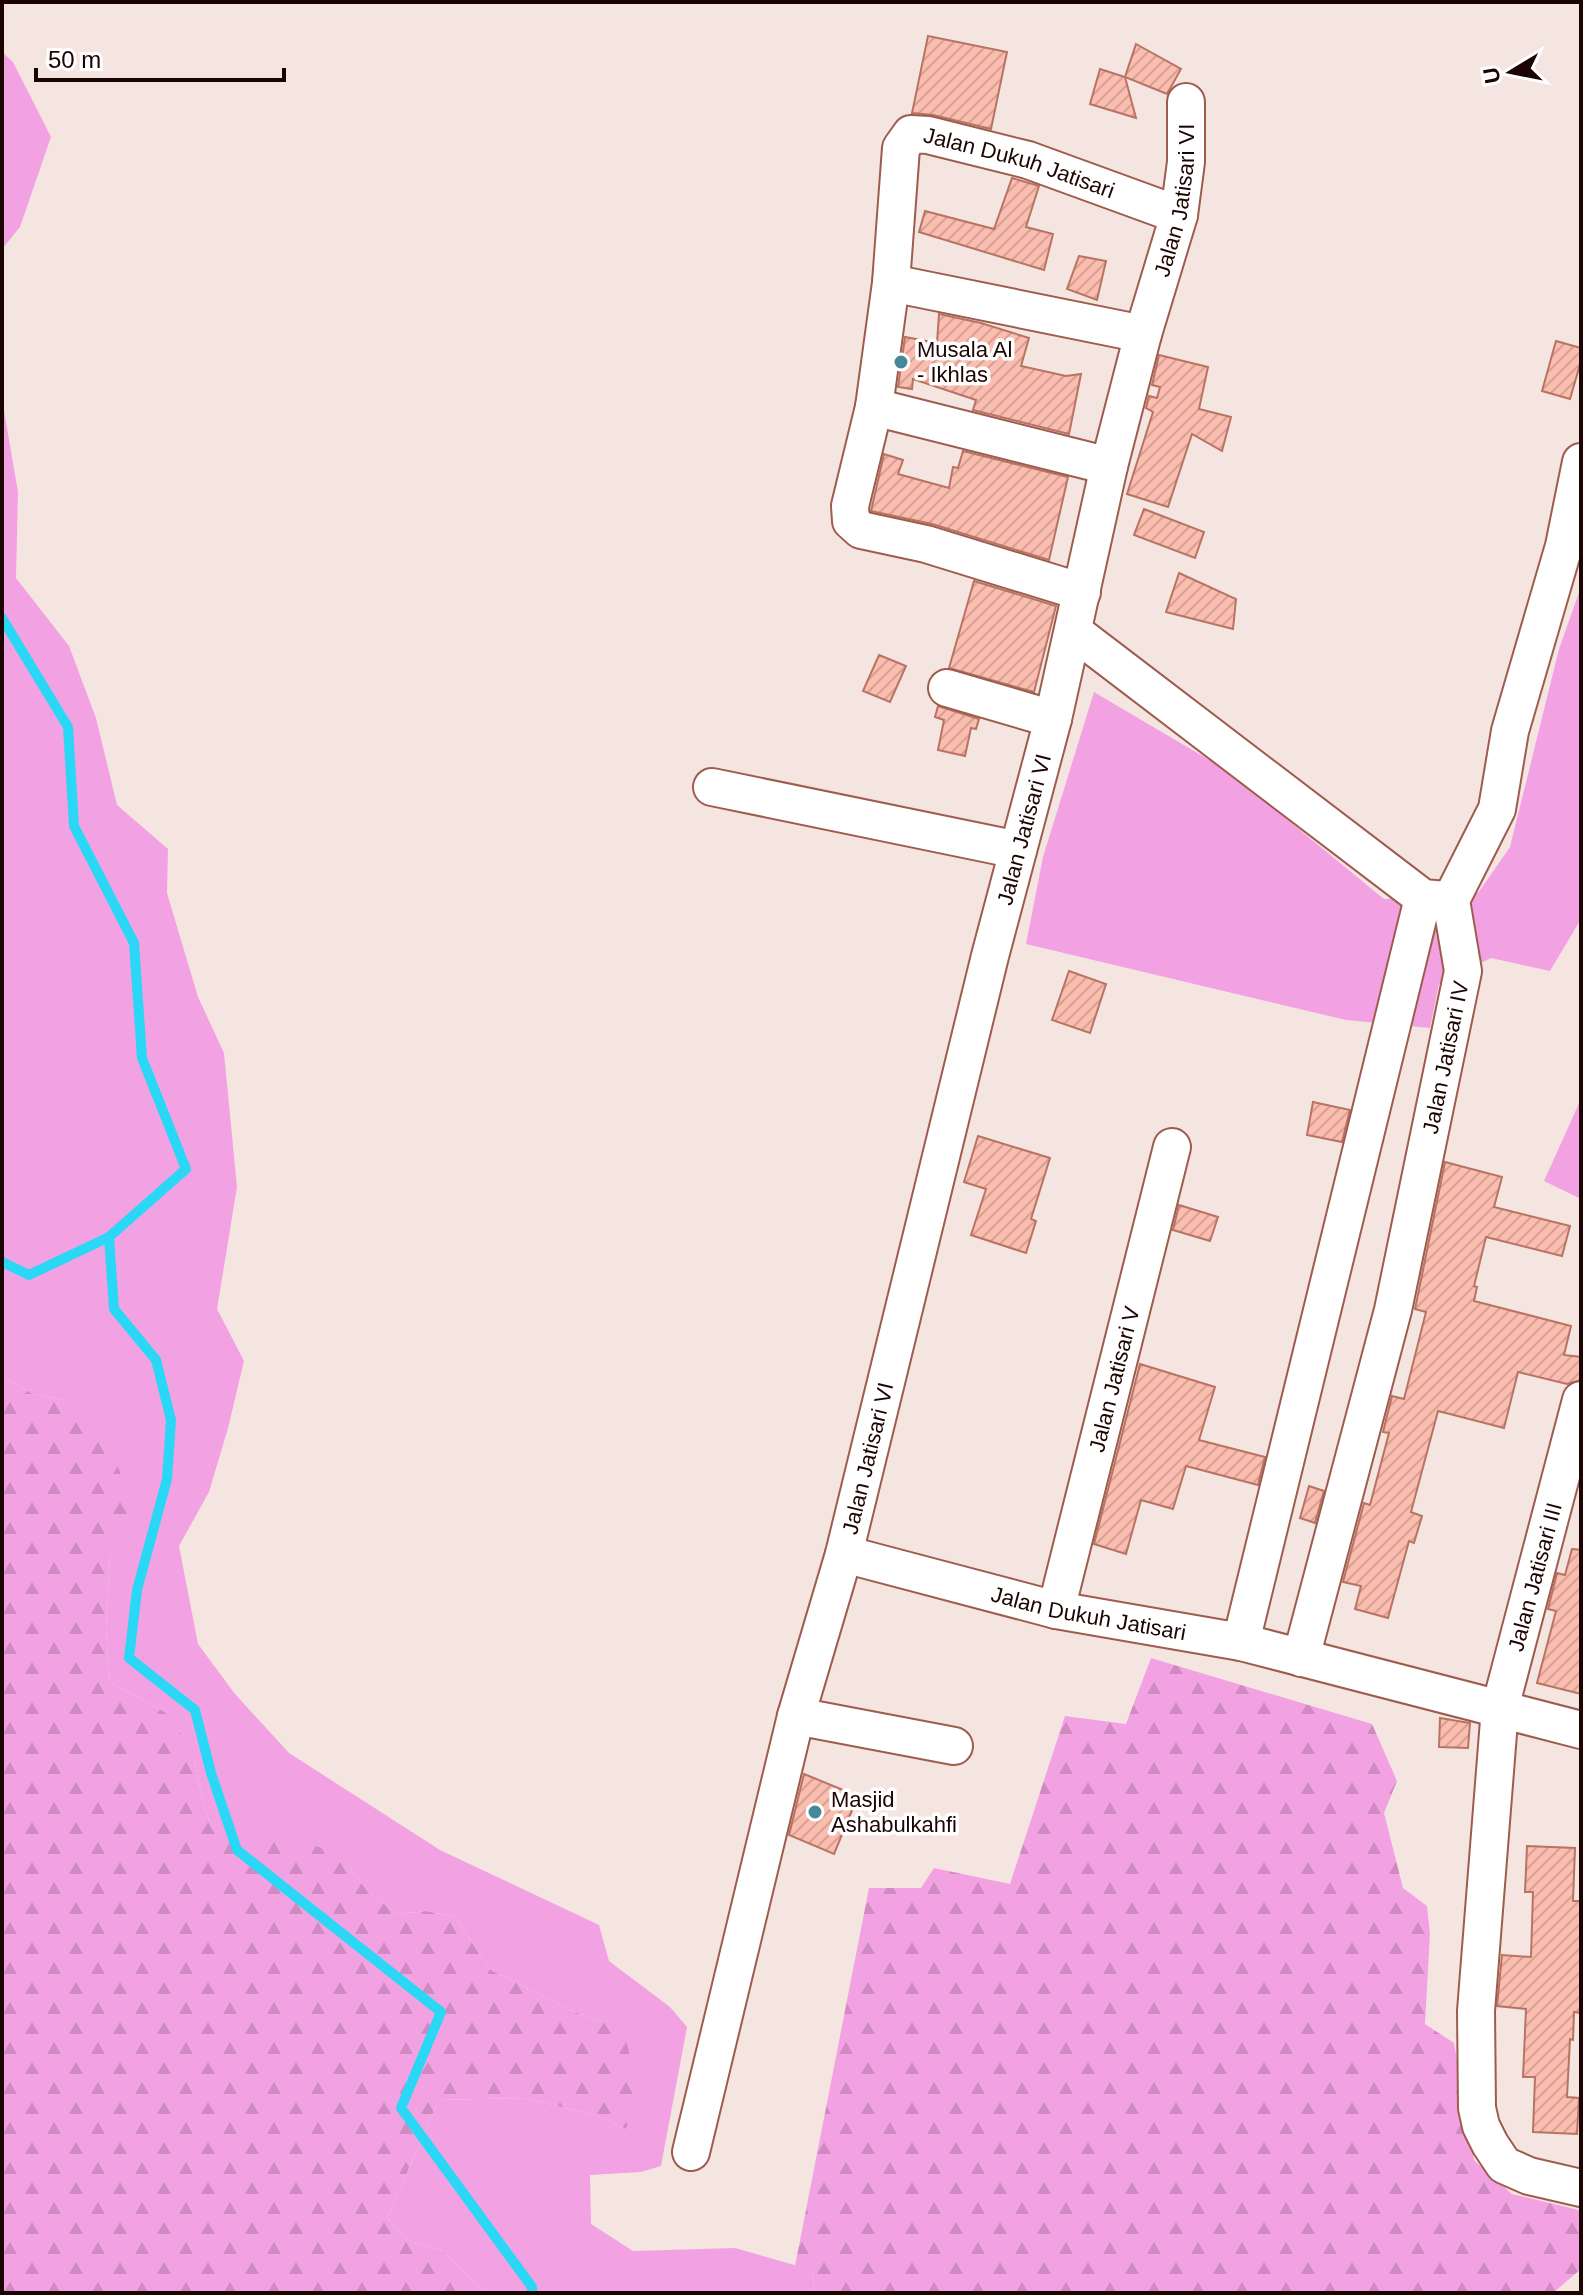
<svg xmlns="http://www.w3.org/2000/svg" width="1583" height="2295" viewBox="0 0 1583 2295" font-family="Helvetica,sans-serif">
  <defs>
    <pattern id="forest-firs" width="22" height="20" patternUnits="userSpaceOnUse" patternTransform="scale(2)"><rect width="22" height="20" fill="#f2a2e3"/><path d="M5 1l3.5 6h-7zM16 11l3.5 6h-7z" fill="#cf8ac1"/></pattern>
    <pattern id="building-hatch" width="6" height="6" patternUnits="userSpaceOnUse" patternTransform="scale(2)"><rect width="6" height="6" fill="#fabdaf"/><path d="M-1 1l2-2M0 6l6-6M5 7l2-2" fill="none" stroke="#d6a195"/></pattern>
  </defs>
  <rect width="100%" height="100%" fill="#f5e5e1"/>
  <!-- green -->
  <g fill="#f2a2e3">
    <polygon points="2,52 13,62 51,137 20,227 2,249"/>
    <polygon points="2,399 18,492 16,578 69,646 96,718 117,805 168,849 167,893 198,997 224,1053 237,1187 217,1309 244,1361 228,1428 209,1492 179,1546 198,1644 235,1694 289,1753 440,1850 599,1925 609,1961 670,2007 687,2027 661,2166 641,2172 590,2175 591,2224 633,2251 735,2248 812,2270 814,2293 486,2293 441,2250 411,2242 387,2218 439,2100 524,2098 598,2116 625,2129 601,2021 572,2011 491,1970 455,1917 426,1911 397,1914 368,1892 349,1867 292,1839 217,1839 205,1810 194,1760 165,1712 110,1682 106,1630 110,1554 129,1524 63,1400 33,1394 2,1377"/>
    <polygon points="1581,587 1581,919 1550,971 1491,958 1439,984 1430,1028 1346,1020 1026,944 1043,857 1094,692 1228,771 1384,899 1478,893 1510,847 1559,649"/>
    <polygon points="1581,1099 1581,1199 1544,1181"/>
  </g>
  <!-- forest -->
  <g fill="url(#forest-firs)">
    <polygon points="2,1377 33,1394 63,1400 110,1453 119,1469 129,1509 129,1525 110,1554 106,1630 110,1682 165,1712 177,1726 194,1760 205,1810 217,1838 292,1839 322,1848 349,1867 368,1892 397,1914 426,1911 455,1917 491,1970 572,2011 601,2021 626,2040 642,2104 625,2129 598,2116 524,2098 439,2100 387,2218 411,2242 441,2250 486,2293 2,2293"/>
    <polygon points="1151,1658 1372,1724 1397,1781 1384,1813 1403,1888 1427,1906 1430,1934 1425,2024 1454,2043 1474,2160 1512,2194 1579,2210 1581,2269 1553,2293 814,2293 812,2270 795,2266 869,1888 921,1888 934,1868 1010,1884 1065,1716 1126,1724"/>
  </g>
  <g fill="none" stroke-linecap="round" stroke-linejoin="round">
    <!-- stream -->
    <g stroke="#2ad8f6" stroke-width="10">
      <polyline points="2,618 68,727 74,826 134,943 142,1058 186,1169 109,1237 114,1309 156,1360 171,1420 167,1479 137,1590 129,1658 195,1710 211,1773 237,1850 441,2012 401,2108 532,2287 532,2293"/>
      <polyline points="2,1262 29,1275 109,1237"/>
    </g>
  </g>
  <!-- building -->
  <g fill="url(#building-hatch)" stroke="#b87363" stroke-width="2">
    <polygon points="928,36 1007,52 991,129 933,115 912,113"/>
    <polygon points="1136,44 1181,69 1167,94 1125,77"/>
    <polygon points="1100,69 1125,77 1136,118 1090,104"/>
    <polygon points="1012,178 1039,186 1026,227 1053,234 1044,270 919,232 925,211 994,229"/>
    <polygon points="1079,256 1106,261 1097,300 1067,289"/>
    <polygon points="939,314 981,323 1029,338 1021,366 1066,376 1081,374 1069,434 973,410 976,400 913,379 912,389 898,387 905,337 937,343"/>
    <polygon points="1556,341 1581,348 1581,361 1570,399 1542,391"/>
    <polygon points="1159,355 1208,367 1199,409 1231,417 1222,451 1192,434 1168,507 1127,494 1153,412 1146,408 1149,396 1157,398 1160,387 1152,385"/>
    <polygon points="963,451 1068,477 1049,560 932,524 871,511 884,454 903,460 898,474 949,488 953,467 958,468"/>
    <polygon points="1144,509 1204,532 1195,558 1134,535"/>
    <polygon points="1179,573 1236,599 1233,629 1166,612"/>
    <polygon points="974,581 1056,606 1034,692 949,668"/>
    <polygon points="879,655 906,666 890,702 863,691"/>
    <polygon points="938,706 979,719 976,729 971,728 965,756 938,750 944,720 935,717"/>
    <polygon points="1069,971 1106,984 1090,1033 1052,1020"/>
    <polygon points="1313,1102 1350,1110 1342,1142 1307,1135"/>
    <polygon points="978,1136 1050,1158 1031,1219 1036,1221 1026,1253 971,1235 986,1189 964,1182"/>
    <polygon points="1445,1162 1502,1177 1494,1207 1570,1226 1562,1256 1486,1237 1474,1286 1477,1287 1474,1301 1571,1326 1564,1355 1581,1357 1581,1380 1567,1384 1518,1372 1504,1428 1438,1411 1411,1512 1422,1516 1414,1543 1409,1541 1388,1618 1355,1609 1361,1586 1343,1582 1364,1503 1370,1505 1389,1433 1383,1432 1392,1396 1404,1399 1426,1312 1415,1309"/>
    <polygon points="1179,1205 1218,1217 1210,1241 1173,1230"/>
    <polygon points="1140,1364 1215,1387 1199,1440 1265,1457 1258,1485 1186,1466 1173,1509 1141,1500 1126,1554 1094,1544"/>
    <polygon points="1309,1486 1324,1491 1315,1523 1300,1518"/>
    <polygon points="1572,1549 1581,1550 1581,1694 1537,1683 1556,1611 1548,1609 1557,1573 1565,1575"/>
    <polygon points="1440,1718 1470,1723 1468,1748 1439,1747"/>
    <polygon points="804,1774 858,1796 834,1854 789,1835"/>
    <polygon points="1527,1846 1575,1848 1573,1901 1581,1901 1581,2013 1574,2012 1573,2040 1570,2039 1567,2097 1579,2098 1577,2134 1533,2132 1535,2077 1523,2077 1526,2009 1497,2006 1502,1955 1531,1957 1533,1892 1525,1892"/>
  </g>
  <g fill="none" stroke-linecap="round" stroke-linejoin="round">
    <defs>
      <g id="minor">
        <polyline points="891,283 1143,334"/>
        <polyline points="874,407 1109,466"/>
        <path id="s1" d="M 1082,592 L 926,544 L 861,530 L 851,521 L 850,506 L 874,407 L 891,283 L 901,148 L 911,134 L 928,135 L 1028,160 L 1179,215"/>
        <polyline points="1073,631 1423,898 1446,900"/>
        <polyline points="947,688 1053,719"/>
        <polyline points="712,787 1018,850"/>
        <polyline points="1581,1400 1500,1708 1476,2011 1477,2108 1481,2126 1490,2144 1504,2165 1529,2176 1581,2188"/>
        <path id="s2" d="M 844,1554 L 1056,1610 L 1241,1642 L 1581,1730"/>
        <path id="s3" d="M 1056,1610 L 1172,1147"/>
        <polyline points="1241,1642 1423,898"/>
        <path id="s4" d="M 1301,1658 L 1393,1310 L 1463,971 L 1451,900 L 1497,809 L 1510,731 L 1564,546 L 1581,462"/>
        <polyline points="796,1716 954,1746"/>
        <path id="s5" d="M 691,2152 L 796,1716 L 844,1554 L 990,956 L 1053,719 L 1109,466 L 1143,334 L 1179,215 L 1186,162 L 1186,102"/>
      </g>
    </defs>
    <!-- minor casing -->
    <use href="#minor" stroke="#9e5c4d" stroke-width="40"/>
    <!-- minor -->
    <use href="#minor" stroke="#fff" stroke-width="36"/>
  </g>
  <!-- markers -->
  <g fill="#458998" stroke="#fff" stroke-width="3">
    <circle cx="901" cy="362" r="8"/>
    <circle cx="815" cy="1812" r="8"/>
  </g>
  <g text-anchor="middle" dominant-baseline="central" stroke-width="7" stroke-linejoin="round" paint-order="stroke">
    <!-- street labels -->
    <g font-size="22" fill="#1c0402" stroke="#fff">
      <text stroke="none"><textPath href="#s1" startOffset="750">Jalan Dukuh Jatisari</textPath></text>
      <text stroke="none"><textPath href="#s5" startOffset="2012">Jalan Jatisari VI</textPath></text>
      <text stroke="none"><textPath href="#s5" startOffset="1364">Jalan Jatisari VI</textPath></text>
      <text stroke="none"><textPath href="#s4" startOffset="618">Jalan Jatisari IV</textPath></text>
      <text stroke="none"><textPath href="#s3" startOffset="238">Jalan Jatisari V</textPath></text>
      <text stroke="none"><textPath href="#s5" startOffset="716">Jalan Jatisari VI</textPath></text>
      <text transform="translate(1535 1577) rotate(-75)">Jalan Jatisari III</text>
      <text stroke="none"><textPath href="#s2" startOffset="252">Jalan Dukuh Jatisari</textPath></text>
    </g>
    <!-- poi labels -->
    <g font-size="22" fill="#1c0402" stroke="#fff" text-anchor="start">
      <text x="917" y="349">Musala Al<tspan x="917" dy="25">- Ikhlas</tspan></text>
      <text x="831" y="1799">Masjid<tspan x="831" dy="25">Ashabulkahfi</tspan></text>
    </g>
  </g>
  <!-- border -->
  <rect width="1583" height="2295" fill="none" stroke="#1c0402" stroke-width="8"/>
  <!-- north arrow -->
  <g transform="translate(1511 72) rotate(260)" stroke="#ffffff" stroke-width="6" paint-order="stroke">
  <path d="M0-6L14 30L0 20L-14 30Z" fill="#1c0402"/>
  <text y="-12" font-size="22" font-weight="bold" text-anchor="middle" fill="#1c0402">U</text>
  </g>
  <!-- scale -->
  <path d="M36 68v12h248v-12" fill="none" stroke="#1c0402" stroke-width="4"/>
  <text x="48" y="68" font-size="24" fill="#1c0402" stroke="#ffffff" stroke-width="6" paint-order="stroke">50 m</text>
</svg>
